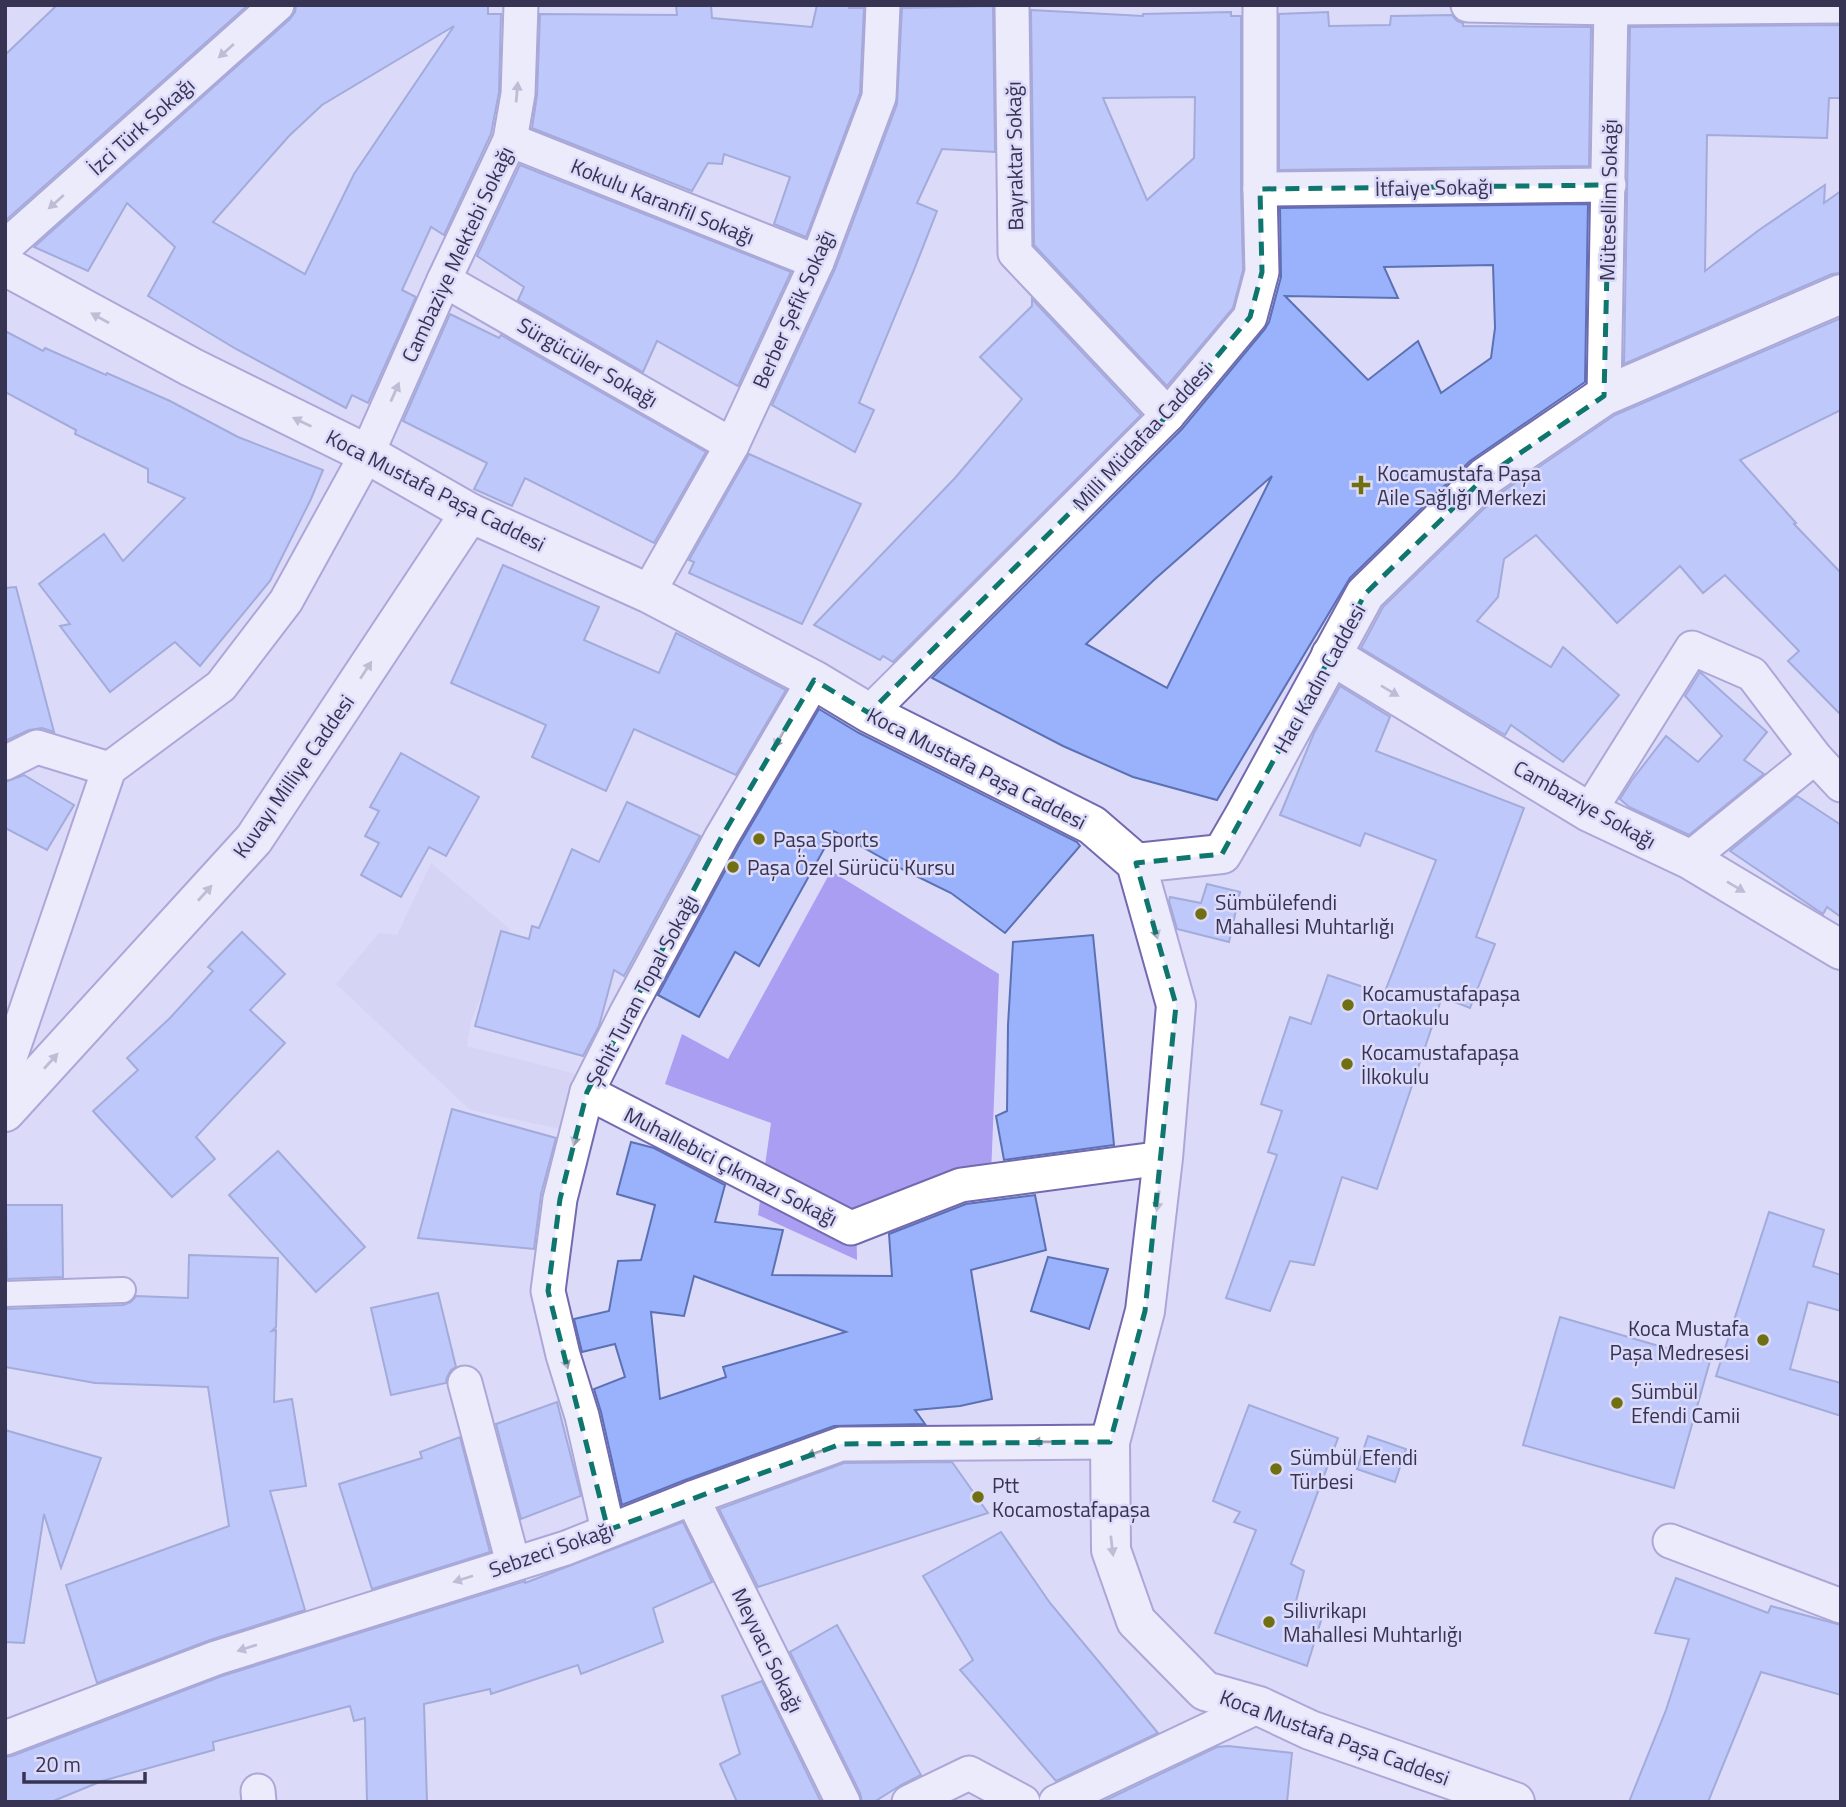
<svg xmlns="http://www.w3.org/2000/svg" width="1846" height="1807" viewBox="0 0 1846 1807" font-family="'Titillium Web',sans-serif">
  <rect width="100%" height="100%" fill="#dcdaf9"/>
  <!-- built -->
  <polygon fill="#cfccee" points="431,863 510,929 471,1021 467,1046 580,1075 560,1129 470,1110 336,984 379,933 397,935"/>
  <!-- green -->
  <polygon fill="#a99ef1" points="831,871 999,974 991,1175 856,1214 857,1260 758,1215 771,1123 665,1084 682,1034 728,1059"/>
  <!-- building -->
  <g fill="#99b2fb" stroke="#5b71b4" stroke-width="2" fill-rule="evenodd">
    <polygon points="57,5 248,5 5,221 5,55"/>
    <path d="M 296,5 L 490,5 L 488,6 L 488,14 L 501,14 L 499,92 L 491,134 L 444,235 L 431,227 L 402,290 L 416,297 L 368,403 L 352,395 L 346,408 L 236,349 L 148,296 L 175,247 L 127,203 L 88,271 L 34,247 L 290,19 L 295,12 ZM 454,26 L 354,174 L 305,274 L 213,222 L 289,136 L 322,105 Z"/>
    <polygon points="676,5 711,5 712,18 812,27 817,5 850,5 849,8 864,8 860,93 806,237 774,224 790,177 724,154 722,164 708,163 692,191 532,128 537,95 540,14 677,15"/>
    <polygon points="993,6 995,152 942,149 917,203 937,211 914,270 859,403 874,410 855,452 772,405 835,269 897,104 902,8"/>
    <path d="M 1031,10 L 1143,16 L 1143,14 L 1231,12 L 1231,16 L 1241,16 L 1241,189 L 1243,270 L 1233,308 L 1167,386 L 1034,245 ZM 1195,97 L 1194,158 L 1147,200 L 1103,98 Z"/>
    <polygon points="1328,12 1329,26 1390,25 1391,16 1452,15 1457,21 1463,23 1463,26 1591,27 1589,166 1279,170 1279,14"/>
    <polygon points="1841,25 1841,98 1829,98 1827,138 1707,135 1705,271 1759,230 1825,185 1824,203 1841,191 1841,273 1832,274 1624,364 1630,27"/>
    <polygon points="520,165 791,272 738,386 657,341 643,372 518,300 524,287 477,256"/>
    <path d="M 1588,204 L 1585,382 L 1470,461 L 1350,578 L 1217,800 L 1133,777 L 1063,746 L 932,678 L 1182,429 L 1265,329 L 1269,322 L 1281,277 L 1280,208 ZM 1493,265 L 1495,328 L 1491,358 L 1441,393 L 1418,341 L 1368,380 L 1285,296 L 1398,298 L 1384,267 ZM 1272,476 L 1167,688 L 1086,644 L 1155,579 Z"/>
    <polygon points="1032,299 1141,415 893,662 883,656 880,660 814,625 955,478 1022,399 980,357 1032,306"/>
    <polygon points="450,314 499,338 501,335 706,452 654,543 525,478 512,506 474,489 487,463 403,421"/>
    <polygon points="1841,318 1841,410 1740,460 1796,523 1794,524 1841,573 1841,715 1788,661 1799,651 1725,575 1703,593 1680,566 1617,623 1536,535 1504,559 1498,597 1477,621 1551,667 1563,647 1619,695 1563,762 1511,725 1505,735 1361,648 1383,607 1499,494 1615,415"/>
    <polygon points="5,331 43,351 45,348 106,375 107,373 170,401 238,437 323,470 311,499 270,581 200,666 175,642 110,692 60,626 70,624 39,584 104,534 123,561 185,498 148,482 148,469 75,434 76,430 5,392"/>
    <polygon points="749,454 861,504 802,624 689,573 694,562 689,560"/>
    <polygon points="503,565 599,607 584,640 659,673 676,633 786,690 736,775 634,729 606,791 532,757 546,725 451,683"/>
    <polygon points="16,587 54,732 42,728 29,730 5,741 5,588"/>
    <polygon points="1700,672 1767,732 1744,760 1764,774 1689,835 1629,807 1620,799 1632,780 1666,736 1698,762 1722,736 1685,696"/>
    <polygon points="1340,686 1390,717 1376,751 1524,808 1476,937 1495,944 1470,1008 1442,997 1377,1189 1342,1177 1314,1265 1290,1261 1270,1311 1226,1298 1277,1155 1268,1152 1282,1111 1261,1104 1290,1017 1311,1024 1328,975 1384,994 1436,860 1365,833 1360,846 1280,815 1314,733"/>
    <polygon points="819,709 859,733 1077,842 1080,846 1005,933 951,893 900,868 834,831 759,966 735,952 699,1017 658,995 738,847"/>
    <polygon points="401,753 479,797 446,856 429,847 401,897 361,875 379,843 365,836 379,811 370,807"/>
    <polygon points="24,775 74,805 47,850 5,828 5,782"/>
    <polygon points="1797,796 1841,825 1841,917 1827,907 1823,914 1730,851"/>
    <polygon points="627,802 700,836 624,976 614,970 599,1026 583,1056 475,1026 501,931 529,939 532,926 539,928 572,849 599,862"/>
    <polygon points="1207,884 1240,892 1229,942 1177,929 1169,901 1170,897 1201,903"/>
    <polygon points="242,932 285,974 250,1010 285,1043 196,1137 215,1159 172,1197 93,1111 138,1070 127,1058 170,1018 213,971 208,967"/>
    <polygon points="1093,935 1114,1145 1004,1160 996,1116 1007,1111 1008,1025 1013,942"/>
    <polygon points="452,1109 556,1138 541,1194 534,1249 418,1238"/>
    <path d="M 631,1142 L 654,1148 L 725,1185 L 715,1222 L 783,1230 L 772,1275 L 892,1276 L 889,1234 L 966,1204 L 1035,1195 L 1046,1250 L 971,1270 L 992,1399 L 960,1406 L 915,1410 L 925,1424 L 834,1426 L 685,1480 L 622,1505 L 601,1412 L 594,1389 L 625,1377 L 615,1344 L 582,1352 L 574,1319 L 609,1311 L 618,1261 L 641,1260 L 655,1205 L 617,1194 ZM 694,1276 L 702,1279 L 846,1332 L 723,1367 L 726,1377 L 660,1399 L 651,1312 L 684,1316 Z"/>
    <polygon points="278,1151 365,1247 316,1292 229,1195"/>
    <polygon points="6,1205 62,1205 63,1277 7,1279"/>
    <polygon points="1769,1212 1824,1230 1813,1266 1841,1275 1841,1311 1808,1302 1790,1369 1841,1383 1841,1416 1716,1376"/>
    <polygon points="189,1255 278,1258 276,1327 272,1331 276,1330 274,1402 292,1399 306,1486 270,1491 305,1610 210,1640 97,1683 66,1585 229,1526 208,1387 95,1383 5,1367 5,1309 123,1305 131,1302 136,1296 188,1298"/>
    <polygon points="1048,1257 1108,1269 1089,1329 1031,1311"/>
    <polygon points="438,1293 456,1367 451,1370 447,1377 446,1383 391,1395 371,1308"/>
    <polygon points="1560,1317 1710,1361 1674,1488 1523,1445"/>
    <polygon points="557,1402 581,1496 521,1519 496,1424"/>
    <polygon points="1249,1405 1338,1438 1291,1564 1304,1571 1296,1601 1324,1611 1307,1666 1215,1633 1256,1530 1234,1522 1240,1512 1213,1501"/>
    <polygon points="5,1430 101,1458 61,1568 44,1514 24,1643 5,1642"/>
    <polygon points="1368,1436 1406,1449 1395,1482 1357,1469"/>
    <polygon points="460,1437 490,1552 372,1589 339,1484 422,1458 420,1452"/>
    <polygon points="952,1462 988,1513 758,1587 719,1509 844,1463"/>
    <polygon points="683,1522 712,1582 653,1608 663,1642 581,1674 578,1665 491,1694 490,1689 424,1704 427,1802 367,1802 365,1718 354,1721 350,1706 213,1742 214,1750 102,1781 51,1802 5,1802 5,1757 12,1756 222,1676 525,1581 525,1583"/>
    <polygon points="1001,1532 1050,1603 1158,1733 1056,1781 960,1670 973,1660 923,1576"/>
    <polygon points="1676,1578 1768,1613 1771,1606 1841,1625 1841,1695 1761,1672 1708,1802 1629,1802 1666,1710 1689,1639 1655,1633"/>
    <polygon points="837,1625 921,1775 901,1785 874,1802 862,1802 860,1793 790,1652"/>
    <polygon points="762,1681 821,1802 737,1802 720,1764 740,1754 722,1696"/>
    <polygon points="1228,1746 1292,1753 1287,1802 1102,1802 1217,1747"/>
  </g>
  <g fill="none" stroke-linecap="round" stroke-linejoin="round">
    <defs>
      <polyline id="pedestrian" points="5,1294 123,1290"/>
      <g id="minor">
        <polyline points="1012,5 1015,253 1168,415"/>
        <polyline points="1468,5 1612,8 1841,6"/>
        <polyline points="510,140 817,262"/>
        <polyline points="1260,189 1609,185"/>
        <polyline points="5,247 277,5"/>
        <polyline points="444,280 732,445"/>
        <polyline points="1604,396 1611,5"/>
        <polyline points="648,593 732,445 817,262 879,97 883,5"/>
        <polyline points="869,713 1168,415 1250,317 1262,272 1260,189 1260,5"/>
        <polyline points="5,763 37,747 109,769"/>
        <polyline points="1589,812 1692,648 1752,674 1815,757 1841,785"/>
        <polyline points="1689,859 1815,757"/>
        <polyline points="5,1072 109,769 221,686 286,601 367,454 444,280 510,140 518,94 521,5"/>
        <polyline points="587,1092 851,1228 961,1185 1163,1158"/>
        <polyline points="465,1383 513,1563"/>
        <polyline points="692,1498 843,1802"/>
        <polyline points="608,1530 582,1416 563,1355 548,1291 560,1199 587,1092 627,1012 721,838 814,680"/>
        <polyline points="1670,1541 1841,1606"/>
        <polyline points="5,1738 216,1658 566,1548 692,1498 841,1444 1110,1442"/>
        <polyline points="258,1791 259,1802"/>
        <polyline points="909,1802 969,1773 1023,1802"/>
        <polyline points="1056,1802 1259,1706"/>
      </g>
      <g id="tertiary">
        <polyline points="5,266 191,367 367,454 470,513 648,593 814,680 869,713 1092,825 1136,863 1176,1005 1163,1158 1145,1311 1110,1442 1111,1550 1136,1621 1205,1691 1259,1706 1310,1730 1515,1802"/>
        <polyline points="1331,655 1589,812 1689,859 1841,950"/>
        <polyline points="1136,863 1222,854 1244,816 1365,594 1485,477 1604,396 1841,294"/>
        <polyline points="5,1112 254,839 470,513"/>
      </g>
    </defs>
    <!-- pedestrian casing -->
    <use href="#pedestrian" stroke="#7369b0" stroke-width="28"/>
    <!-- minor casing -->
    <use href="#minor" stroke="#7369b0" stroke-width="37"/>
    <!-- tertiary casing -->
    <use href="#tertiary" stroke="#7369b0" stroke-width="42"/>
    <!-- pedestrian -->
    <use href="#pedestrian" stroke="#fff" stroke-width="24"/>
    <!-- minor -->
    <use href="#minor" stroke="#fff" stroke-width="33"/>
    <!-- tertiary -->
    <use href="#tertiary" stroke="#fff" stroke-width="38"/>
  </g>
  <!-- one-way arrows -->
  <defs><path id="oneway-solid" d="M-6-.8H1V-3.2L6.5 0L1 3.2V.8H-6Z" transform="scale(1.75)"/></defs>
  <g fill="#9b99a8">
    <use href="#oneway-solid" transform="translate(226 51) rotate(138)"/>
    <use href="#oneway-solid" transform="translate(517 92) rotate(-85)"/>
    <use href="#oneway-solid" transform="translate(56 202) rotate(138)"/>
    <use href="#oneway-solid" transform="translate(100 318) rotate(-151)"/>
    <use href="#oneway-solid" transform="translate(395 392) rotate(-66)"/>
    <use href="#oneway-solid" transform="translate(302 422) rotate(-154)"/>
    <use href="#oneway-solid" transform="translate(366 670) rotate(-57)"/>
    <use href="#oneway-solid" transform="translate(1390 691) rotate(31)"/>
    <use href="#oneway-solid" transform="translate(779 739) rotate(120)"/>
    <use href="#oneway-solid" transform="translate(1736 887) rotate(31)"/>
    <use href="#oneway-solid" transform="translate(205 893) rotate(-48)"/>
    <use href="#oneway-solid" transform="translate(1155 929) rotate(74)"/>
    <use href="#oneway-solid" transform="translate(51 1061) rotate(-48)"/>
    <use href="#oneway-solid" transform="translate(576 1136) rotate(104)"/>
    <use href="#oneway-solid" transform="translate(1158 1201) rotate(97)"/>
    <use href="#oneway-solid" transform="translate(565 1359) rotate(74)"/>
    <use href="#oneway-solid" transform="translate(1042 1442) rotate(180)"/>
    <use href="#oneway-solid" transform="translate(816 1453) rotate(160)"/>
    <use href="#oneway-solid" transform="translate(1112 1546) rotate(83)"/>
    <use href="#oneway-solid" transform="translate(463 1579) rotate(162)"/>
    <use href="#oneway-solid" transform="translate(247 1648) rotate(162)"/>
  </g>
  <!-- marked area -->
  <path d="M0 0H1846V1807H0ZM 1609,185 L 1604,396 L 1485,477 L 1365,594 L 1222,854 L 1136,863 L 1176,1005 L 1145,1311 L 1110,1442 L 841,1444 L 608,1530 L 548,1291 L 560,1199 L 587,1092 L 721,838 L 814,680 L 869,713 L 1168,415 L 1250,317 L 1262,272 L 1260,189 Z" fill="#dcdaf9" fill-opacity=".55" fill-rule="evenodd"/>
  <path fill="none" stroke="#0f766e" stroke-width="5" stroke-dasharray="14 9" stroke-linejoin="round" d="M 1609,185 L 1604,396 L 1485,477 L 1365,594 L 1222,854 L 1136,863 L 1176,1005 L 1145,1311 L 1110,1442 L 841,1444 L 608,1530 L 548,1291 L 560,1199 L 587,1092 L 721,838 L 814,680 L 869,713 L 1168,415 L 1250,317 L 1262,272 L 1260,189 Z"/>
  <!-- markers -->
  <g fill="#706f11" stroke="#dcdaf9" stroke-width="2.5">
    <path d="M1357.5 474.5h7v7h7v7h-7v7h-7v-7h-7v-7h7z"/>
    <circle cx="759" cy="839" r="7"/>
    <circle cx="733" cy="867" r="7"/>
    <circle cx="1201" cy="914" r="7"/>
    <circle cx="1348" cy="1005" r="7"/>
    <circle cx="1347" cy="1064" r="7"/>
    <circle cx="1763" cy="1340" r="7"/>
    <circle cx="1617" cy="1403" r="7"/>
    <circle cx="1276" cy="1469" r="7"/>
    <circle cx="978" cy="1497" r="7"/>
    <circle cx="1269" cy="1622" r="7"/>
  </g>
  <g text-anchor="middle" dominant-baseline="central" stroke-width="5" stroke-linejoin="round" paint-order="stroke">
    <!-- street labels -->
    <g font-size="21" fill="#373352" stroke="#dcdaf9">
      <text transform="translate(141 126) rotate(-42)">İzci Türk Sokağı</text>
      <text transform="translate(1014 156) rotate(-91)">Bayraktar Sokağı</text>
      <text transform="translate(1434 187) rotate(-1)">İtfaiye Sokağı</text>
      <text transform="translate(1608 200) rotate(-89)">Mütesellim Sokağı</text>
      <text transform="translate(663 201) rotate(22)">Kokulu Karanfil Sokağı</text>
      <text transform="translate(457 254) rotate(-65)">Cambaziye Mektebi Sokağı</text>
      <text transform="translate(793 309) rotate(-66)">Berber Şefik Sokağı</text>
      <text transform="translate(588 362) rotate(30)">Sürgücüler Sokağı</text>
      <text transform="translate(1142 436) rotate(-47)">Milli Müdafaa Caddesi</text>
      <text transform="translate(436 490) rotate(27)">Koca Mustafa Paşa Caddesi</text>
      <text transform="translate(1319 678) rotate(-61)">Hacı Kadın Caddesi</text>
      <text transform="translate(977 768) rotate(27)">Koca Mustafa Paşa Caddesi</text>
      <text transform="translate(293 776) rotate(-55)">Kuvayı Milliye Caddesi</text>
      <text transform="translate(1585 804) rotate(29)">Cambaziye Sokağı</text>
      <text transform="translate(641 990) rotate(-62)">Şehit Turan Topal Sokağı</text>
      <text transform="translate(731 1166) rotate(27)">Muhallebici Çıkmazı Sokağı</text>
      <text transform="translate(551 1549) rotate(-19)">Sebzeci Sokağı</text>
      <text transform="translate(768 1650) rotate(64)">Meyvacı Sokağı</text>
      <text transform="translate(1335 1737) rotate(20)">Koca Mustafa Paşa Caddesi</text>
    </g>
    <!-- poi labels -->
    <g font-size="21" fill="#373352" stroke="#dcdaf9" text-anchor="start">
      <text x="1377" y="473">Kocamustafa Paşa<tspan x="1377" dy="24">Aile Sağlığı Merkezi</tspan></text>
      <text x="773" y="839">Paşa Sports</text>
      <text x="747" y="867">Paşa Özel Sürücü Kursu</text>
      <text x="1215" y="902">Sümbülefendi<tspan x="1215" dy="24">Mahallesi Muhtarlığı</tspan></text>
      <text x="1362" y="993">Kocamustafapaşa<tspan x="1362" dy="24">Ortaokulu</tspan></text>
      <text x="1361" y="1052">Kocamustafapaşa<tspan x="1361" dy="24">İlkokulu</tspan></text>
      <text x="1749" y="1328" text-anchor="end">Koca Mustafa<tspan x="1749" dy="24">Paşa Medresesi</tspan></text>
      <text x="1631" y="1391">Sümbül<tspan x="1631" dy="24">Efendi Camii</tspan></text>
      <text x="1290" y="1457">Sümbül Efendi<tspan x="1290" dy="24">Türbesi</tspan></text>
      <text x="992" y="1485">Ptt<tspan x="992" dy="24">Kocamostafapaşa</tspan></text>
      <text x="1283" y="1610">Silivrikapı<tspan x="1283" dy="24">Mahallesi Muhtarlığı</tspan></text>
    </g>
  </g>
  <!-- border -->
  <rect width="1846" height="1807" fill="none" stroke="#373352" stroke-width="14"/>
  <!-- scale -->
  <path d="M24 1772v10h121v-10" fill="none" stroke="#373352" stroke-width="3.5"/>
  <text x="35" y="1772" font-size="21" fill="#373352" stroke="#dcdaf9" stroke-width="5" paint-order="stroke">20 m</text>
</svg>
